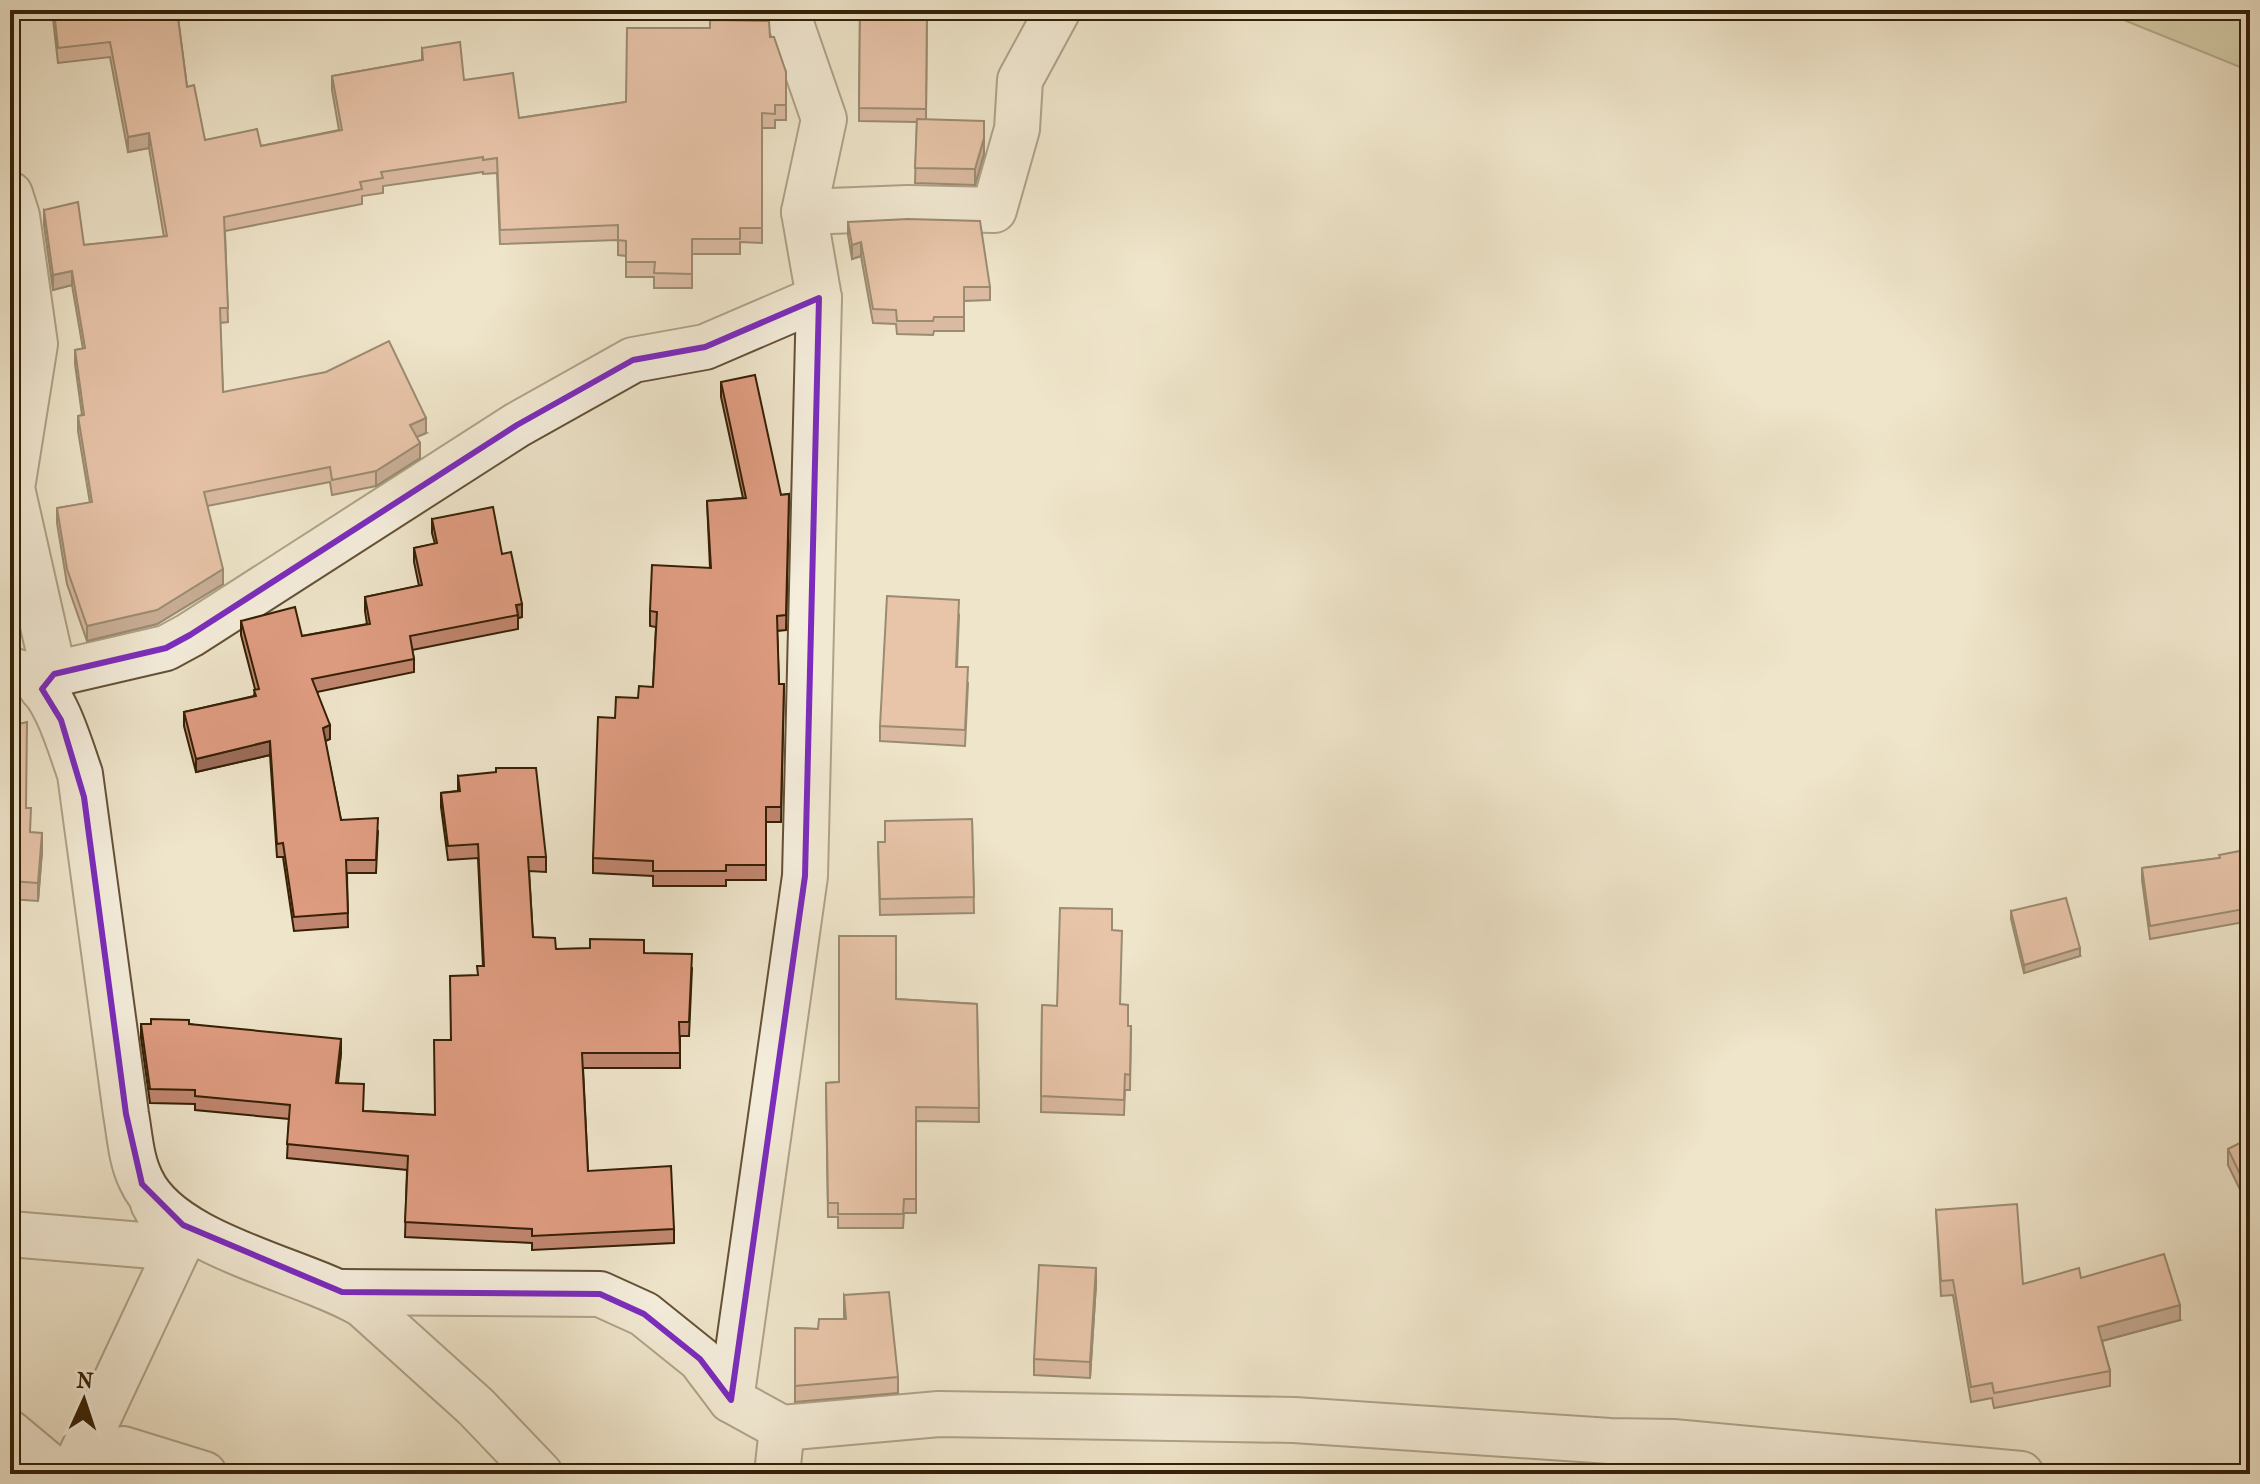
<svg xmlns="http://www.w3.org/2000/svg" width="2260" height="1484" viewBox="0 0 2260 1484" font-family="'IM FELL French Canon',serif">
  <rect width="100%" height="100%" fill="#efe5cb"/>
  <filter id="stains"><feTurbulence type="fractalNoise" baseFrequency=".0025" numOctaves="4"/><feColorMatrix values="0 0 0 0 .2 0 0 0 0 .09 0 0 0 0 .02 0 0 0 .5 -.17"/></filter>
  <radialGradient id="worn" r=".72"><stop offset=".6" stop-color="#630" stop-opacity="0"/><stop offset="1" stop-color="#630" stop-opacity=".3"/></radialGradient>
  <!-- grass -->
  <polygon fill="#c0c292" stroke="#7a714c" stroke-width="2" points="2099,10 2250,10 2250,71"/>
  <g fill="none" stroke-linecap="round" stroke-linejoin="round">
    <defs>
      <g id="minor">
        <polyline points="10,194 17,216 35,344 12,488 54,674"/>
        <polyline points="804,212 908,208 994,210 1017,129 1020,80 1058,10"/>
        <path d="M 10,670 C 17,672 27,673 33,678 C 57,698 70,746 80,774 L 126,1114 C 130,1137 131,1160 141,1180 C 171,1246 303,1269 363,1305 L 476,1407 L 540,1474"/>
        <polyline points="42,689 54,674 166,648 190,635 517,425 633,360 705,347 819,298"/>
        <polyline points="10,1234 178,1248"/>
        <polyline points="342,1292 600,1294 644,1314 700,1359 731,1400"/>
        <polyline points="782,1428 939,1414 1294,1420 1610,1441 1673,1442 2021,1474"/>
        <polyline points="10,1433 59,1474"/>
        <polyline points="72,1474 178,1248 153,1203"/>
        <polyline points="82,1474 123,1449 204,1474"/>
        <polyline points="777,1474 782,1428 731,1400 805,876 819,298 804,212 824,119 788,15 781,10"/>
      </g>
    </defs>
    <!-- minor casing -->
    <use href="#minor" stroke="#645136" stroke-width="48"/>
    <!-- minor -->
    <use href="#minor" stroke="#f5eedd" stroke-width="44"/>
  </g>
  <!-- wall -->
  <g fill="#c0866f" stroke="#352005" stroke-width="2">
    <polygon points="52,10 177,10 187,87 205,140 261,146 339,130 332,90 332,76 422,60 422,48 464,80 519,118 626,102 770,37 786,72 786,120 775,120 775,128 762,128 762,243 740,242 740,254 692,254 692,288 654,288 654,277 626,277 626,256 618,255 618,240 500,244 497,173 483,174 483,172 383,186 383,193 362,196 362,204 225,231 228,322 220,323 223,392 426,433 416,437 420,458 376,486 332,495 330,482 207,506 223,584 157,624 87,641 67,584 57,523 57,508 90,503 78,431 78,416 82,415 75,364 75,350 83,349 72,285 53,290 44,225 44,210 84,245 164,237 149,148 128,152 110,57 58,63"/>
    <polygon points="860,10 927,10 926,119 984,154 975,185 915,183 917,122 859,121"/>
    <polygon points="848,222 990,287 990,300 964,301 964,331 934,331 933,335 897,334 896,324 873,323 861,256 852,259 848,235"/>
    <polygon points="721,382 781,495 789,494 786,630 777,631 779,684 784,684 781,822 766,822 766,880 726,880 726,886 653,886 653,876 593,873 593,858 615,718 653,687 656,627 650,626 650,611 710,568 707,501 743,498 721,397"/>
    <polygon points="432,519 502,554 522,617 518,618 518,629 412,650 414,659 414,672 317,692 330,739 325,741 341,820 378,831 376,873 347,873 348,927 294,931 283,857 277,857 270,755 196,772 184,726 184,712 254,696 255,689 241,635 241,621 302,636 367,624 365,611 365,597 419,586 414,562 414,548 435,544 432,533"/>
    <polygon points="959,616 957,667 968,683 965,746 880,741 880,726"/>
    <polygon points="10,726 30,832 42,851 38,901 10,899"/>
    <polygon points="458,776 546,857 546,872 529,871 533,937 556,949 644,953 692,968 689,1036 680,1036 680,1068 583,1068 588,1171 674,1229 674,1243 532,1250 532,1243 405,1237 407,1170 287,1158 289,1119 195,1110 195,1104 150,1103 141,1038 141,1024 189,1024 341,1053 338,1083 364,1111 435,1115 451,1040 478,975 483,966 478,858 448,860 441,807 441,793 458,791"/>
    <polygon points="972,819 974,913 880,915 878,842 885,842"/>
    <polygon points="2250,849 2250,921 2150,939 2142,880 2142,868 2219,858"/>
    <polygon points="2011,911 2080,956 2024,973 2011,919"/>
    <polygon points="1112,930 1120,1004 1128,1026 1131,1026 1130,1090 1125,1090 1124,1115 1041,1112 1042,1005 1057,1006"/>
    <polygon points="896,999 977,1004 979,1122 916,1121 916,1213 904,1213 903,1228 838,1228 838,1217 828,1217 826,1083 839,1082"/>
    <polygon points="10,1042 18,1120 18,1140 10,1140"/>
    <polygon points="2250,1138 2250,1210 2228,1165 2228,1149"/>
    <polygon points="1936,1210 2023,1284 2081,1278 2180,1320 2102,1341 2110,1371 2110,1386 1994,1408 1992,1398 1971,1402 1953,1295 1941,1296"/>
    <polygon points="1096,1284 1090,1378 1034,1375 1034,1359"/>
    <polygon points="844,1295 898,1377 898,1393 795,1402 795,1328 818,1329 844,1319"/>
    <polygon points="2250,1418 2250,1450 2241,1440 2241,1425"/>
  </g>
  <!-- shaded-wall -->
  <g fill="#9c6d5a" stroke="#352005" stroke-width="2">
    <polygon points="984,121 984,154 975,185 975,169"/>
    <polygon points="149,133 149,148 128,152 128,137"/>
    <polygon points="861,242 861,256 852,259 852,245"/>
    <polygon points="72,271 72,285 53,290 53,275"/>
    <polygon points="426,418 426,433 410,440 410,425"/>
    <polygon points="420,443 420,458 376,486 376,471"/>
    <polygon points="223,569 223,584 157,624 87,641 87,626"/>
    <polygon points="522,604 522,617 518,618 516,605"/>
    <polygon points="330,725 330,739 323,742 323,728"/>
    <polygon points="270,741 270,755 196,772 196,759"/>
    <polygon points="42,833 42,851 38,901 38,883"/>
    <polygon points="2080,948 2080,956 2024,973 2024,965"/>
    <polygon points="341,1039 341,1053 336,1097 336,1083"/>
    <polygon points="1096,1268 1096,1284 1090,1378 1090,1362"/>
    <polygon points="2180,1305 2180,1320 2098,1342 2098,1327"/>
  </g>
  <!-- building -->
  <g fill="#df9c81" stroke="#352005" stroke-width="2">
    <polygon points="54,10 177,10 187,87 194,85 205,140 257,129 261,146 342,130 332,76 423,60 422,48 460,42 464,80 513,73 519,118 626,102 627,28 710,28 710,20 769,21 770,37 774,37 786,72 786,105 775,105 775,114 762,113 762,228 740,228 740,239 692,239 692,274 654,273 655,262 626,262 626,241 618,240 618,225 500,230 497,158 483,160 483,157 381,172 383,178 360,182 362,189 224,217 228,308 220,308 223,392 326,372 389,341 426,418 410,425 420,443 376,471 332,480 330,467 204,492 223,569 157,610 87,626 67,569 57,508 92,502 78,416 84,415 75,350 85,348 72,271 53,275 44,210 78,202 84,245 167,236 149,133 128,137 110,42 58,48"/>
    <polygon points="860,10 927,10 926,109 859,108"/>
    <polygon points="917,119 984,121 984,138 975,169 915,168"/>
    <polygon points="908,219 980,221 990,287 964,287 964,317 934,317 933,321 897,321 896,310 873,309 861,242 852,245 848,222"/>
    <polygon points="755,375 781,495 789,494 786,615 777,616 779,684 784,684 781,807 766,807 766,865 726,865 726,871 653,871 653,861 593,858 598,717 615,718 616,697 638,698 639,686 653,687 657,612 650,611 652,565 711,568 707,501 746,498 721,382"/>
    <polygon points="493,507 502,554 511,552 522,604 516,605 518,615 410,636 414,659 312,679 330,725 323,728 341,820 378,818 376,860 346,860 348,913 294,917 283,843 277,844 270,741 196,759 184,712 256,696 254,690 259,689 241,621 295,607 302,636 370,624 365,597 422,585 414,548 437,543 432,519"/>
    <polygon points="887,596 959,600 956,667 968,667 965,730 880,726"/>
    <polygon points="27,722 26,808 31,808 30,832 42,833 38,883 10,881 10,726"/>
    <polygon points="496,768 536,768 546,857 528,857 533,937 555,938 556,949 590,948 590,939 644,940 644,953 692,954 689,1022 679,1022 680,1053 582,1053 588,1171 671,1166 674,1229 532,1236 532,1229 405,1222 408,1156 287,1144 290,1105 195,1096 195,1090 150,1089 141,1024 151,1024 151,1019 189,1020 189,1024 341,1039 336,1083 364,1084 363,1111 435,1115 434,1040 451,1040 450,976 478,975 477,966 484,966 478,844 448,846 441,793 460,791 458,776 496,772"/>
    <polygon points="972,819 974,897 880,899 878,842 885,842 885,821"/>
    <polygon points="2250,849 2250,908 2150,926 2142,868 2220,858 2219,855"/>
    <polygon points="2066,898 2080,948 2024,965 2011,911"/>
    <polygon points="1060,908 1112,909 1112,930 1122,931 1120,1004 1128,1005 1128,1026 1131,1026 1130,1075 1125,1074 1124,1100 1041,1096 1042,1005 1057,1006"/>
    <polygon points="839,936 896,936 896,999 977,1004 979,1108 916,1107 916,1199 904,1199 903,1214 838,1214 838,1203 828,1203 826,1083 839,1082"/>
    <polygon points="10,1042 16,1042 18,1120 10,1120"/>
    <polygon points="2250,1138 2250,1195 2228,1149"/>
    <polygon points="2017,1204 2023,1284 2079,1268 2081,1278 2164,1254 2180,1305 2098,1327 2110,1371 1994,1393 1992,1383 1971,1387 1953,1280 1941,1281 1936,1210"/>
    <polygon points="1039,1265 1096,1268 1090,1362 1034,1359"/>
    <polygon points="889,1292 898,1377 795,1386 795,1328 818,1329 819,1319 846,1319 844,1295"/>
    <polygon points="2250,1418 2250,1436 2241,1425"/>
  </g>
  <!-- marked area -->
  <path d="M0 0H2260V1484H0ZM 819,298 L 805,876 L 731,1400 L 700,1359 L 644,1314 L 600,1294 L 342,1292 L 183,1225 L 142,1184 L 126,1114 L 84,797 L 61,720 L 42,689 L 54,674 L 166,648 L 190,635 L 517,425 L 633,360 L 705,347 Z" fill="#efe5cb" fill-opacity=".55" fill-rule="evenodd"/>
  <path fill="none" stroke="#7b2cbf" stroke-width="6" stroke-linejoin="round" d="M 819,298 L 805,876 L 731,1400 L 700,1359 L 644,1314 L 600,1294 L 342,1292 L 183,1225 L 142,1184 L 126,1114 L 84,797 L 61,720 L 42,689 L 54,674 L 166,648 L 190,635 L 517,425 L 633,360 L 705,347 Z"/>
  <!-- margin -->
  <rect width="2260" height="1484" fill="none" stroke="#efe5cb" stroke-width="40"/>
  <rect x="12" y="12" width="2236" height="1460" fill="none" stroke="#352005" stroke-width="4"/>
  <rect x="20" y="20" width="2220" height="1444" fill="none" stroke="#352005" stroke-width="2"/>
  <!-- north arrow -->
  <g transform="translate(84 1400) rotate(3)" stroke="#f5eedd" stroke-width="6" paint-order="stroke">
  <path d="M0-6L14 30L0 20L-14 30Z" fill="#352005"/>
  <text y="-12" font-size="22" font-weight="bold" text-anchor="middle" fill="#352005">N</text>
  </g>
  <rect width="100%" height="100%" filter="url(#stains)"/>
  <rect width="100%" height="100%" fill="url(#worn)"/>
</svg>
